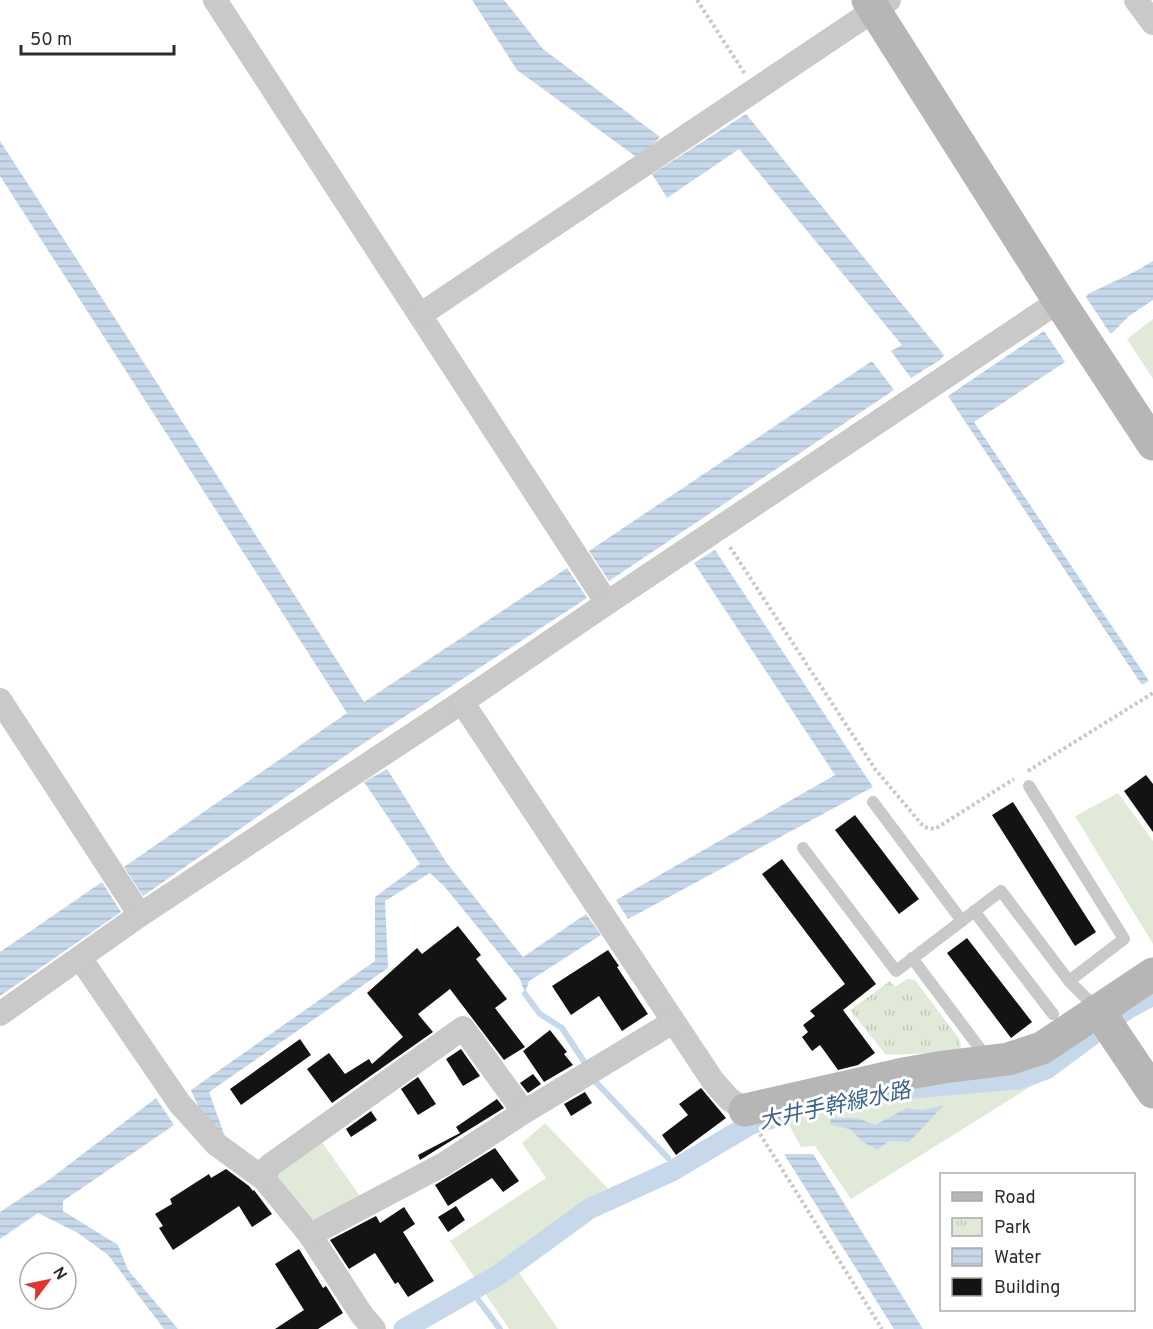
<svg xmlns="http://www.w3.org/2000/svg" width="1153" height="1329" viewBox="0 0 1153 1329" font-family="Overpass,'Noto Sans JP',sans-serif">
  <defs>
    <pattern id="park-tufts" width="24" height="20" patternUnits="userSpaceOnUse" patternTransform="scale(1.5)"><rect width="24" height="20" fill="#e1ead9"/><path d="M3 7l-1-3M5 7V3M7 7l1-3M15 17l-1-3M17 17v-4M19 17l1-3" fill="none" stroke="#c1c9ba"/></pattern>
    <pattern id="water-rules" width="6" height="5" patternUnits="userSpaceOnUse" patternTransform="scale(1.5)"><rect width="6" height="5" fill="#c6d8ea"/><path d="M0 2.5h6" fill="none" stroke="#aabac9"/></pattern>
  </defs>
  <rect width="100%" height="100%" fill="#fff"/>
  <!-- green -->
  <g fill="#e1ead9">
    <polygon points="1153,319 1153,379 1127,339"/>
    <polygon points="1118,793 1153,841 1153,944 1075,816"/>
    <polygon points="1038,1082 851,1199 815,1146 801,1147 786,1119 922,1094"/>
    <polygon points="545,1123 612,1193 587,1205 509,1258 558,1329 509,1329 450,1241 546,1178 522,1143"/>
    <polygon points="319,1138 360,1196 322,1219 310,1219 277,1179 280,1166"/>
  </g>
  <!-- park -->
  <polygon fill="url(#park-tufts)" points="907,979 915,980 960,1040 961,1052 886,1055 850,1010 890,981 895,987"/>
  <!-- water -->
  <g fill="url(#water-rules)">
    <polygon points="472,0 504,0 543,49 660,137 651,146 635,156 517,70"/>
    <polygon points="746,114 944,355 940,360 911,378 891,351 902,345 739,149 667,198 652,174"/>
    <polygon points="0,141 364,702 567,568 587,598 358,747 143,896 124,867 347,713 0,176"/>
    <polygon points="1153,261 1153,300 1129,316 1112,333 1110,333 1086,297 1088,294 1136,271"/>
    <polygon points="1044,331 1065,362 974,422 1149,681 1142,685 948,396"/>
    <polygon points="872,361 894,390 609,581 589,551"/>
    <polygon points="715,550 873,787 628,919 616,900 835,775 694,563"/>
    <polygon points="387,769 446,862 523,957 586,914 601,935 529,981 525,994 520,979 444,886 430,873 385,901 388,968 209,1092 228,1145 198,1106 191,1090 375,961 375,897 420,864 364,782"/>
    <polygon points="102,882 121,912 0,996 0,952"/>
    <polygon points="156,1098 174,1125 63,1201 63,1211 118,1245 128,1270 178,1329 164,1329 108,1255 78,1233 38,1213 0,1239 0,1212 50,1179"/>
    <polygon points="943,1106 909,1142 889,1141 877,1150 862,1141 850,1129 831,1125 830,1118 857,1118 875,1125 907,1108 921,1110"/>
    <polygon points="784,1154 813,1154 923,1329 894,1329"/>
  </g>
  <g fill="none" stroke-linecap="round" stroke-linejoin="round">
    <!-- stream -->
    <g stroke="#c6d8ea" stroke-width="6">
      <polyline points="525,994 540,1014 562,1028 583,1060"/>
      <polyline points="592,1078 668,1158"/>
      <polyline points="471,1290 500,1329"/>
    </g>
    <!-- canal -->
    <g stroke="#c6d8ea" stroke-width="21">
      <polyline points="894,1092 913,1088 1019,1079 1046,1069 1127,1009 1153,995"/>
      <polyline points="404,1329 497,1276 589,1209 672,1171 751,1124 776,1117"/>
    </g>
  </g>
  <!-- building -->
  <g fill="#131313">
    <polygon points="1146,775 1153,784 1153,832 1124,791"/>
    <polygon points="1013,802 1096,932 1075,946 992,815"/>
    <polygon points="855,815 919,899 899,914 835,830"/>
    <polygon points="782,859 876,984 843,1010 875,1053 858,1065 838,1070 820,1045 812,1051 802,1037 808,1032 803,1025 815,1016 810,1011 845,984 762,874"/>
    <polygon points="458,926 481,955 476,959 507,999 495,1008 525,1047 504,1060 450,989 418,1014 433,1032 332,1103 307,1069 329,1053 345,1074 369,1059 372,1064 403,1037 367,993 417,948 422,954"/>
    <polygon points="967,938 1032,1022 1011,1038 947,953"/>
    <polygon points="608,950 619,966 617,967 648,1014 622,1031 599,996 571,1015 552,986"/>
    <polygon points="550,1030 567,1052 564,1054 573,1065 544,1082 523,1051"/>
    <polygon points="300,1039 311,1055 241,1105 230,1089"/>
    <polygon points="461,1049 480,1076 463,1086 446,1059"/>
    <polygon points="533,1074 541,1084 528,1093 520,1083"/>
    <polygon points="418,1077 436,1104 418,1115 401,1089"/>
    <polygon points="701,1088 726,1118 676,1155 662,1135 688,1115 679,1104"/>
    <polygon points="585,1092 592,1103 571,1116 564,1104"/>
    <polygon points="497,1099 504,1108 420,1160 418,1155 460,1133 456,1127"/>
    <polygon points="371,1111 377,1120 351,1137 346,1129"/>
    <polygon points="495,1148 519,1181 503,1192 492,1178 448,1206 435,1185"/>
    <polygon points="226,1169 249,1186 253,1191 254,1190 272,1214 252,1227 239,1206 173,1250 159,1228 163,1226 155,1214 172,1204 170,1199 209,1174 211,1178"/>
    <polygon points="456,1206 465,1220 448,1232 438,1217"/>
    <polygon points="404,1207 415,1224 403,1232 434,1281 408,1297 398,1282 395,1284 375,1253 349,1269 330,1240 376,1216 380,1223"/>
    <polygon points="299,1249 323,1288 326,1286 343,1313 318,1329 275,1329 304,1310 275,1264"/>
  </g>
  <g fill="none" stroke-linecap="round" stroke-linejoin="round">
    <!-- path -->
    <g stroke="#c9c9c9" stroke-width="4" stroke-dasharray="3 3" stroke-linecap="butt">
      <polyline points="697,0 745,74"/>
      <polyline points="730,547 875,769 924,827 935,829 1014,779"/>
      <polyline points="1028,771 1153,693"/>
      <polyline points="760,1134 882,1329"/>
    </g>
    <!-- lane -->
    <g stroke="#c9c9c9" stroke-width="12">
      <polyline points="1029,786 1124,939 1069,981"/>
      <polyline points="873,802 962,921"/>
      <polyline points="803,848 896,971 1001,891 1069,981 1097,1009"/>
      <polyline points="974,911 1053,1014"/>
      <polyline points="912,958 987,1058"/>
    </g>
    <!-- street -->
    <g stroke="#c9c9c9" stroke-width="24">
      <polyline points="215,0 607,603"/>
      <polyline points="1136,0 1153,23"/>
      <polyline points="420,315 889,0"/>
      <polyline points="0,700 140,915"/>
      <polyline points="80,958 180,1104 216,1144 264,1179 310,1235 362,1315 374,1329"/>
      <polyline points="0,1014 140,915 462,702"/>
      <polyline points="745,1110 729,1099 713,1081 462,702 607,603 1059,301"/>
      <polyline points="264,1179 269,1166 463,1028 524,1112"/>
      <polyline points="310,1235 444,1164 524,1112 673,1022"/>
    </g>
    <!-- secondary -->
    <g stroke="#b6b6b6" stroke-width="33">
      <polyline points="868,0 1059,301 1153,444"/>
      <polyline points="1098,1010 1153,1092"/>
      <polyline points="745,1110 903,1074 944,1067 1008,1059 1042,1048 1153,974"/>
    </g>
  </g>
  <g text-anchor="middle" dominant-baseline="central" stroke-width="6" stroke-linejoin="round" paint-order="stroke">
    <!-- water labels -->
    <g font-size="22" font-style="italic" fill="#3d658b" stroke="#fff">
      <text transform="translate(835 1107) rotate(-12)">大井手幹線水路</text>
    </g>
  </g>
  <!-- legend -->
  <rect x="940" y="1173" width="195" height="138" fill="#ffffff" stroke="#ababab" stroke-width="1.5"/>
  <rect x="952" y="1192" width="30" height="9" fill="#b6b6b6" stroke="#ababab" stroke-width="1.5"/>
  <text x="994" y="1203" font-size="18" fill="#2c2c2c">Road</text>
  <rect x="952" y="1218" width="30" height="18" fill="url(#park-tufts)" stroke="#ababab" stroke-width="1.5"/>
  <text x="994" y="1233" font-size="18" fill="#2c2c2c">Park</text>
  <rect x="952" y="1248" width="30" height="18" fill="url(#water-rules)" stroke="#ababab" stroke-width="1.5"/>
  <text x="994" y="1263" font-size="18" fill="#2c2c2c">Water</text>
  <rect x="952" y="1278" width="30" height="18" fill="#131313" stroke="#ababab" stroke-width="1.5"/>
  <text x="994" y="1293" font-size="18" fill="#2c2c2c">Building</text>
  <!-- north arrow -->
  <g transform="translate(48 1281) rotate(58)"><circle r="28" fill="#ffffff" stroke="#ababab" stroke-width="1.5"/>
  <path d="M0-4.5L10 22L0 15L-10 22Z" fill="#e03531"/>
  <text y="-9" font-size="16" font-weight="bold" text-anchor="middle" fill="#2c2c2c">N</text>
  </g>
  <!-- scale -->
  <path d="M21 45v9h153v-9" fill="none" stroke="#2c2c2c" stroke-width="3"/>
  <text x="30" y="45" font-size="18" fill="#2c2c2c" stroke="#ffffff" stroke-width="4.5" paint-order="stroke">50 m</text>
</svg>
